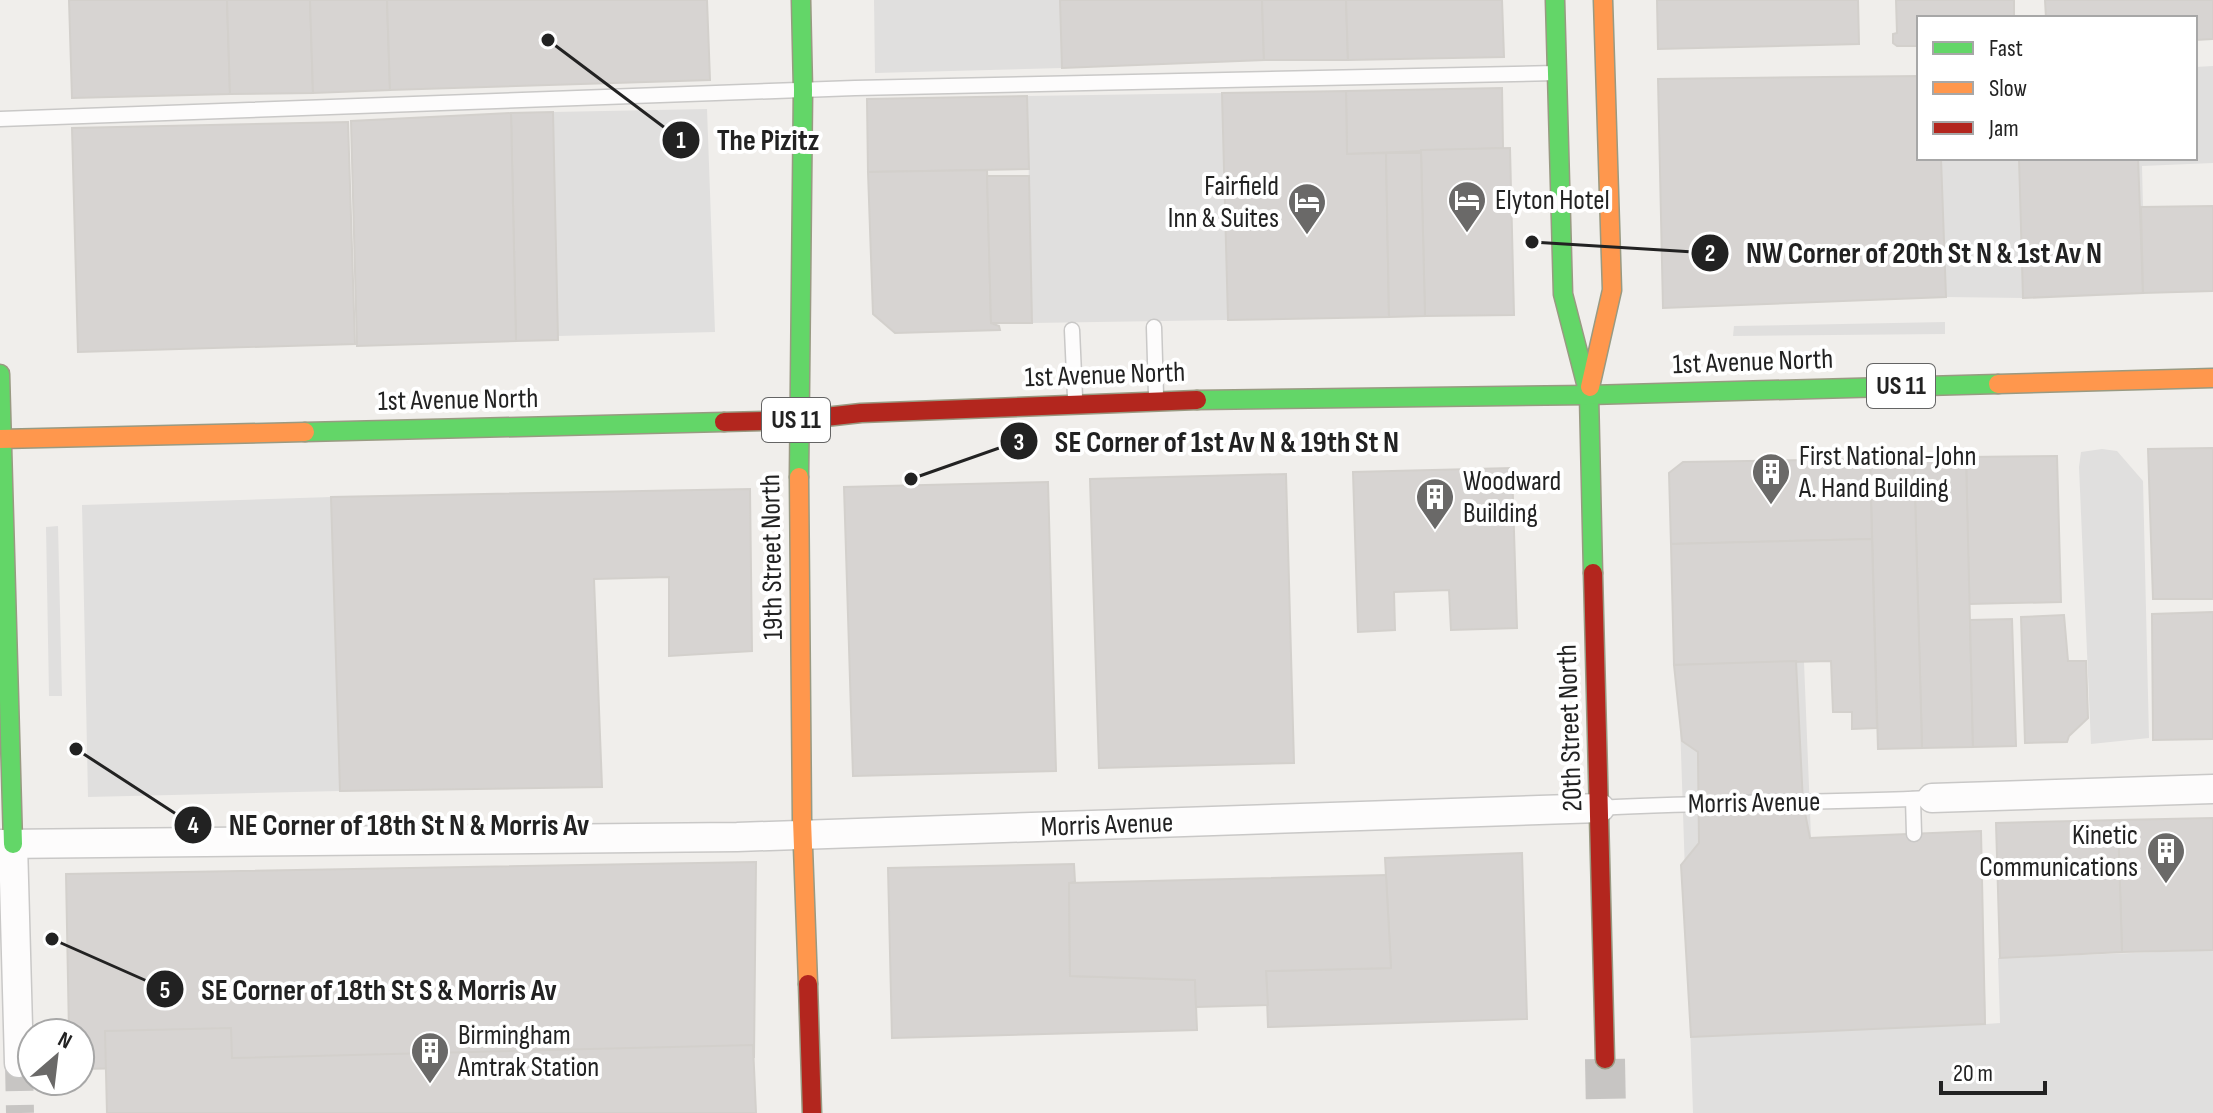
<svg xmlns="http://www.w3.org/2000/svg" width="2213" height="1113" viewBox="0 0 2213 1113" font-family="'Sofia Sans Condensed',sans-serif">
  <rect width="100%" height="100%" fill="#f0eeeb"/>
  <!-- parking -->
  <g fill="#e0dfde">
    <polygon points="874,0 1060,0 1062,68 875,73"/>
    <polygon points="2213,66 2213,163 2142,166 2145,290 2023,298 1946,297 1941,158 2195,158 2195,67"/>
    <polygon points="1223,93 1228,320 1032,323 1027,96"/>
    <polygon points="707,109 715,332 558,336 553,112"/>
    <polygon points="1945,322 1945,334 1733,336 1734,326"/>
    <polygon points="2102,449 2117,451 2143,481 2149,738 2091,744 2079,467 2081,452"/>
    <polygon points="331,497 340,791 88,797 82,505"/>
    <polygon points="58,526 62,696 49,696 46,527"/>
    <polygon points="1804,662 1811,837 1980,834 1986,1024 2000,1023 1998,958 2213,950 2213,1113 1693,1113 1678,663"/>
  </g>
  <!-- building -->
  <g fill="#d7d4d2" stroke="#d3d0cc" stroke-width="2">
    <polygon points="69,0 227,0 230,94 72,98"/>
    <polygon points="227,0 310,0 313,93 230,94"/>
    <polygon points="310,0 387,0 390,90 313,93"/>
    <polygon points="387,0 707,0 710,80 390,90"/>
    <polygon points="1060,0 1262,0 1264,60 1062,68"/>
    <polygon points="1262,0 1346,0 1348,60 1264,60"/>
    <polygon points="1346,0 1502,0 1504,57 1348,60"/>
    <polygon points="1657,0 1858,0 1859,44 1658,49"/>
    <polygon points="1896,0 2014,0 2014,18 1919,18 1919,46 1897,46 1893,43 1893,34 1897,33"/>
    <polygon points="2045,0 2213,0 2213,39 2195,40 2195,18 2046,18"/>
    <polygon points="1919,76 1919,158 1941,158 1946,297 1663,308 1658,79"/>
    <polygon points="1502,88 1503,148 1347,154 1346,91"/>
    <polygon points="1346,91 1347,154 1386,153 1389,317 1228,320 1222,93"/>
    <polygon points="1027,96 1029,169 868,172 867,99"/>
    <polygon points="553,112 558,340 516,341 511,113"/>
    <polygon points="511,113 516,341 357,346 351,121"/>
    <polygon points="348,122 355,344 78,352 72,128"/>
    <polygon points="1510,148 1514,315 1425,316 1421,150"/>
    <polygon points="1386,153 1421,153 1425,316 1389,317"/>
    <polygon points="2019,158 2138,158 2143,293 2023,298"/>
    <polygon points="987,170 991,323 999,326 1000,330 895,333 873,314 868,172"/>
    <polygon points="987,176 1029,176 1032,323 991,323"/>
    <polygon points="2213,206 2213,291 2143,293 2141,207"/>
    <polygon points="2213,448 2213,599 2153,599 2148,449"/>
    <polygon points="2057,456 2061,602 1969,604 1966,457"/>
    <polygon points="1966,457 1973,747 1922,748 1914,458"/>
    <polygon points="1914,458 1922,748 1878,749 1870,459"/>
    <polygon points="1870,459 1872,539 1671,544 1669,473 1683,462"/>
    <polygon points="1512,468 1517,628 1451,630 1449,590 1394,592 1395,630 1358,632 1353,472"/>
    <polygon points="1286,474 1294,763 1099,768 1090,479"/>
    <polygon points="1048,482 1056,771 853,776 844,487"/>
    <polygon points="750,489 752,651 669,656 669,577 594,579 602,787 340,791 331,497"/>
    <polygon points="1872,539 1877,728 1852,729 1852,712 1833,712 1831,661 1674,665 1671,544"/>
    <polygon points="2213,612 2213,739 2153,740 2152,614"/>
    <polygon points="2064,615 2068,661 2086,661 2088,718 2069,736 2067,742 2025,743 2021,617"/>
    <polygon points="2012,619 2016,746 1973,747 1970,620"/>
    <polygon points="1796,661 1803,803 1810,838 1981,831 1985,1024 1691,1037 1681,865 1699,843 1698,757 1698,752 1682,741 1674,665"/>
    <polygon points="2213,818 2213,950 2122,952 2118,820"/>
    <polygon points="2118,820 2122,952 2000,958 1996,823"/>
    <polygon points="1522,853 1527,1019 1268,1027 1266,971 1391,968 1385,858"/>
    <polygon points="756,862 754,1057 80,1069 80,1033 69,1033 66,874"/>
    <polygon points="1074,864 1075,882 1069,883 1070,976 1195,980 1197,1030 892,1038 888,868"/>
    <polygon points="1386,875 1391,968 1266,971 1268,1005 1196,1007 1195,980 1070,976 1069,883"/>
    <polygon points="231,1028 232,1058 753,1045 756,1113 107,1113 105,1031"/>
  </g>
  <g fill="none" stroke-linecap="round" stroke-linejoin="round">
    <!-- street-tunnel -->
    <polyline stroke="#c7c5c3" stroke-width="28" stroke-dasharray="28 14" stroke-linecap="butt" points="19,1063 20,1113"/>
    <!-- secondary-tunnel -->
    <polyline stroke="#c7c5c3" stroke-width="40" stroke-dasharray="40 20" stroke-linecap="butt" points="1605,1059 1606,1113"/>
    <defs>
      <g id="lane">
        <polyline points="0,119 855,88 1556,73"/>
        <polyline points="1154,327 1156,395"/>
        <polyline points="1072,330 1075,397"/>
        <polyline points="1913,799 1914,834"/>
        <path d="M 1600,808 C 1711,802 1821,803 1932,798"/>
      </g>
      <g id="street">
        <polyline points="1932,798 2213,789"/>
        <polyline points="0,844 737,837 1600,808"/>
        <polyline points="13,844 19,1063"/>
      </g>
      <g id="fast">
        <polyline points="1555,0 1563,294 1589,395 1593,573"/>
        <polyline points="0,374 13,844"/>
        <polyline points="1197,400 1589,395 1998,384"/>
        <polyline points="305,432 724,422"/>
        <polyline points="799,477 803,90 801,0"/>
      </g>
      <g id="slow">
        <polyline points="1998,384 2213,378"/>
        <polyline points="1590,387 1612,290 1603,0"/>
        <polyline points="0,439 305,432"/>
        <polyline points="799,477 802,820 808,984"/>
      </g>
      <g id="jam">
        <polyline points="724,422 798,420 861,413 1197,400"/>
        <polyline points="1593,573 1605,1059"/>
        <polyline points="808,984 812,1113"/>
      </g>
    </defs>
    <!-- lane casing -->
    <use href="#lane" stroke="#c9c8c7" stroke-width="17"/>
    <!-- street casing -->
    <use href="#street" stroke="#c9c8c7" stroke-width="31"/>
    <!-- fast casing -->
    <use href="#fast" stroke="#999a82" stroke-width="21"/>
    <!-- slow casing -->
    <use href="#slow" stroke="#999a82" stroke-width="21"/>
    <!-- jam casing -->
    <use href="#jam" stroke="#999a82" stroke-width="21"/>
    <!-- lane -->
    <use href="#lane" stroke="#fdfcfc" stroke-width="14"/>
    <!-- street -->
    <use href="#street" stroke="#fdfcfc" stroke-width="28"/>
    <!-- fast -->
    <use href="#fast" stroke="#63d668" stroke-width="18"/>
    <!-- slow -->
    <use href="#slow" stroke="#ff974d" stroke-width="18"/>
    <!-- jam -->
    <use href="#jam" stroke="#b3261e" stroke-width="18"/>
  </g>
  <!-- icons -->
  <defs>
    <symbol id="hotel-pin" viewBox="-11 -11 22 30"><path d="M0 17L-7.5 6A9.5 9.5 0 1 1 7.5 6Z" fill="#6a6968" stroke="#fff"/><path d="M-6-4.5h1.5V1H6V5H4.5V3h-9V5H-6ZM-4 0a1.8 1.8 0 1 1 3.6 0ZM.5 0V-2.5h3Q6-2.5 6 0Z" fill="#fff"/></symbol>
    <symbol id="building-pin" viewBox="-11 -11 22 30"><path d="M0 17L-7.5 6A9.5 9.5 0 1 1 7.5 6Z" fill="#6a6968" stroke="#fff"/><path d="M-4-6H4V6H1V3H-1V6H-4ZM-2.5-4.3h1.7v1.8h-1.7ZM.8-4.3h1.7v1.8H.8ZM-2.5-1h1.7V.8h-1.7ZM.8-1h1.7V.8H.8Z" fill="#fff"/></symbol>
  </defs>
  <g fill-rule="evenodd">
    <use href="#hotel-pin" x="1445" y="178" width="44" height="60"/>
    <use href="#hotel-pin" x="1285" y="180" width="44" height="60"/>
    <use href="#building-pin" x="1749" y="450" width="44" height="60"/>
    <use href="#building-pin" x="1413" y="475" width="44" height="60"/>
    <use href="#building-pin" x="2144" y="829" width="44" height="60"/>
    <use href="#building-pin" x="408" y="1029" width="44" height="60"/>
  </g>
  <g text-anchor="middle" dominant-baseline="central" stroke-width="8" stroke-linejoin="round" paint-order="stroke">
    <!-- shield labels -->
    <g fill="#fff" stroke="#646464" stroke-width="2">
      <rect x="1867" y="364" width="68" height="44" rx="6"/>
      <rect x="762" y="398" width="68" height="44" rx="6"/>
    </g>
    <g font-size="26" font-weight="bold" fill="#222">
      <text x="1901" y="386">US 11</text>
      <text x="796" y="420">US 11</text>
    </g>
    <!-- poi labels -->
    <g font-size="28" fill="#222" stroke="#fff" text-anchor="start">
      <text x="1279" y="186" text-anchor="end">Fairfield<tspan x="1279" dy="32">Inn &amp; Suites</tspan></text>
      <text x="1495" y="200">Elyton Hotel</text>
      <text x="1799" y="456">First National-John<tspan x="1799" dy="32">A. Hand Building</tspan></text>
      <text x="1463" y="481">Woodward<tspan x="1463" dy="32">Building</tspan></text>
      <text x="2138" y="835" text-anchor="end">Kinetic<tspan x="2138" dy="32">Communications</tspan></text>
      <text x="458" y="1035">Birmingham<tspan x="458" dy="32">Amtrak Station</tspan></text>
    </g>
    <!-- street labels -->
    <g font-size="28" fill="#222" stroke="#fff">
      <text transform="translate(1753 362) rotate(-2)">1st Avenue North</text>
      <text transform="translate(1105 375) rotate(-2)">1st Avenue North</text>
      <text transform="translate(458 400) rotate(-1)">1st Avenue North</text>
      <text transform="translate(772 557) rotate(-91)">19th Street North</text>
      <text transform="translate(1570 728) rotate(-92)">20th Street North</text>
      <text transform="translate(1754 803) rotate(-1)">Morris Avenue</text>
      <text transform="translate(1107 825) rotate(-2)">Morris Avenue</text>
    </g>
  </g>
  <!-- callouts -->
  <path fill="none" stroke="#222" stroke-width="3" d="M548 40L681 140M1532 242L1710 253M911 479L1019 441M76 749L193 825M52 939L165 989"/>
  <g fill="#222" stroke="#fff" stroke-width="3">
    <circle cx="548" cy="40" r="8"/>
    <circle cx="1532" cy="242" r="8"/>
    <circle cx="911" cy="479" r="8"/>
    <circle cx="76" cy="749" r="8"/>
    <circle cx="52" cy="939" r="8"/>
    <circle cx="681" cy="140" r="20"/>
    <circle cx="1710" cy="253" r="20"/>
    <circle cx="1019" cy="441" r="20"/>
    <circle cx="193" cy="825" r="20"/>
    <circle cx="165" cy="989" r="20"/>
  </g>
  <g font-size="24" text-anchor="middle" font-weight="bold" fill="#fff">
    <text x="681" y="148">1</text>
    <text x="1710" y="261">2</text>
    <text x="1019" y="450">3</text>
    <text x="193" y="833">4</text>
    <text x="165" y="998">5</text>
  </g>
  <g font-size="30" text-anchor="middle" font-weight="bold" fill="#222" stroke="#fff" stroke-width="8" stroke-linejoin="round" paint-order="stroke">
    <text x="768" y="150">The Pizitz</text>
    <text x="1924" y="263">NW Corner of 20th St N &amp; 1st Av N</text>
    <text x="1227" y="452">SE Corner of 1st Av N &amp; 19th St N</text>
    <text x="409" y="835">NE Corner of 18th St N &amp; Morris Av</text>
    <text x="379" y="1000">SE Corner of 18th St S &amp; Morris Av</text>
  </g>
  <!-- legend -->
  <rect x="1917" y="16" width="280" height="144" fill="#ffffff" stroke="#a7a7a7" stroke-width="2"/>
  <rect x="1933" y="42" width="40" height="12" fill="#63d668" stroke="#a7a7a7" stroke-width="2"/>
  <text x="1989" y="56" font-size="24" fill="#222222">Fast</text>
  <rect x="1933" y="82" width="40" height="12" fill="#ff974d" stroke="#a7a7a7" stroke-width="2"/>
  <text x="1989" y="96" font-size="24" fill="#222222">Slow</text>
  <rect x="1933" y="122" width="40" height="12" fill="#b3261e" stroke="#a7a7a7" stroke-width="2"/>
  <text x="1989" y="136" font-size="24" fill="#222222">Jam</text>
  <!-- north arrow -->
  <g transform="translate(56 1057) rotate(28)"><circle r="38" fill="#ffffff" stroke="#a7a7a7" stroke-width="2"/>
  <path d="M0-6L14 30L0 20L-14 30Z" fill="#6a6968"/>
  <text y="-12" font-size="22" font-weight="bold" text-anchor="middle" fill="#222222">N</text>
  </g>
  <!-- scale -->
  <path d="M1941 1081v12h104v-12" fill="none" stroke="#222222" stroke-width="4"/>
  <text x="1953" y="1081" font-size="24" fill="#222222" stroke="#ffffff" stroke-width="6" paint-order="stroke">20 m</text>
</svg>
